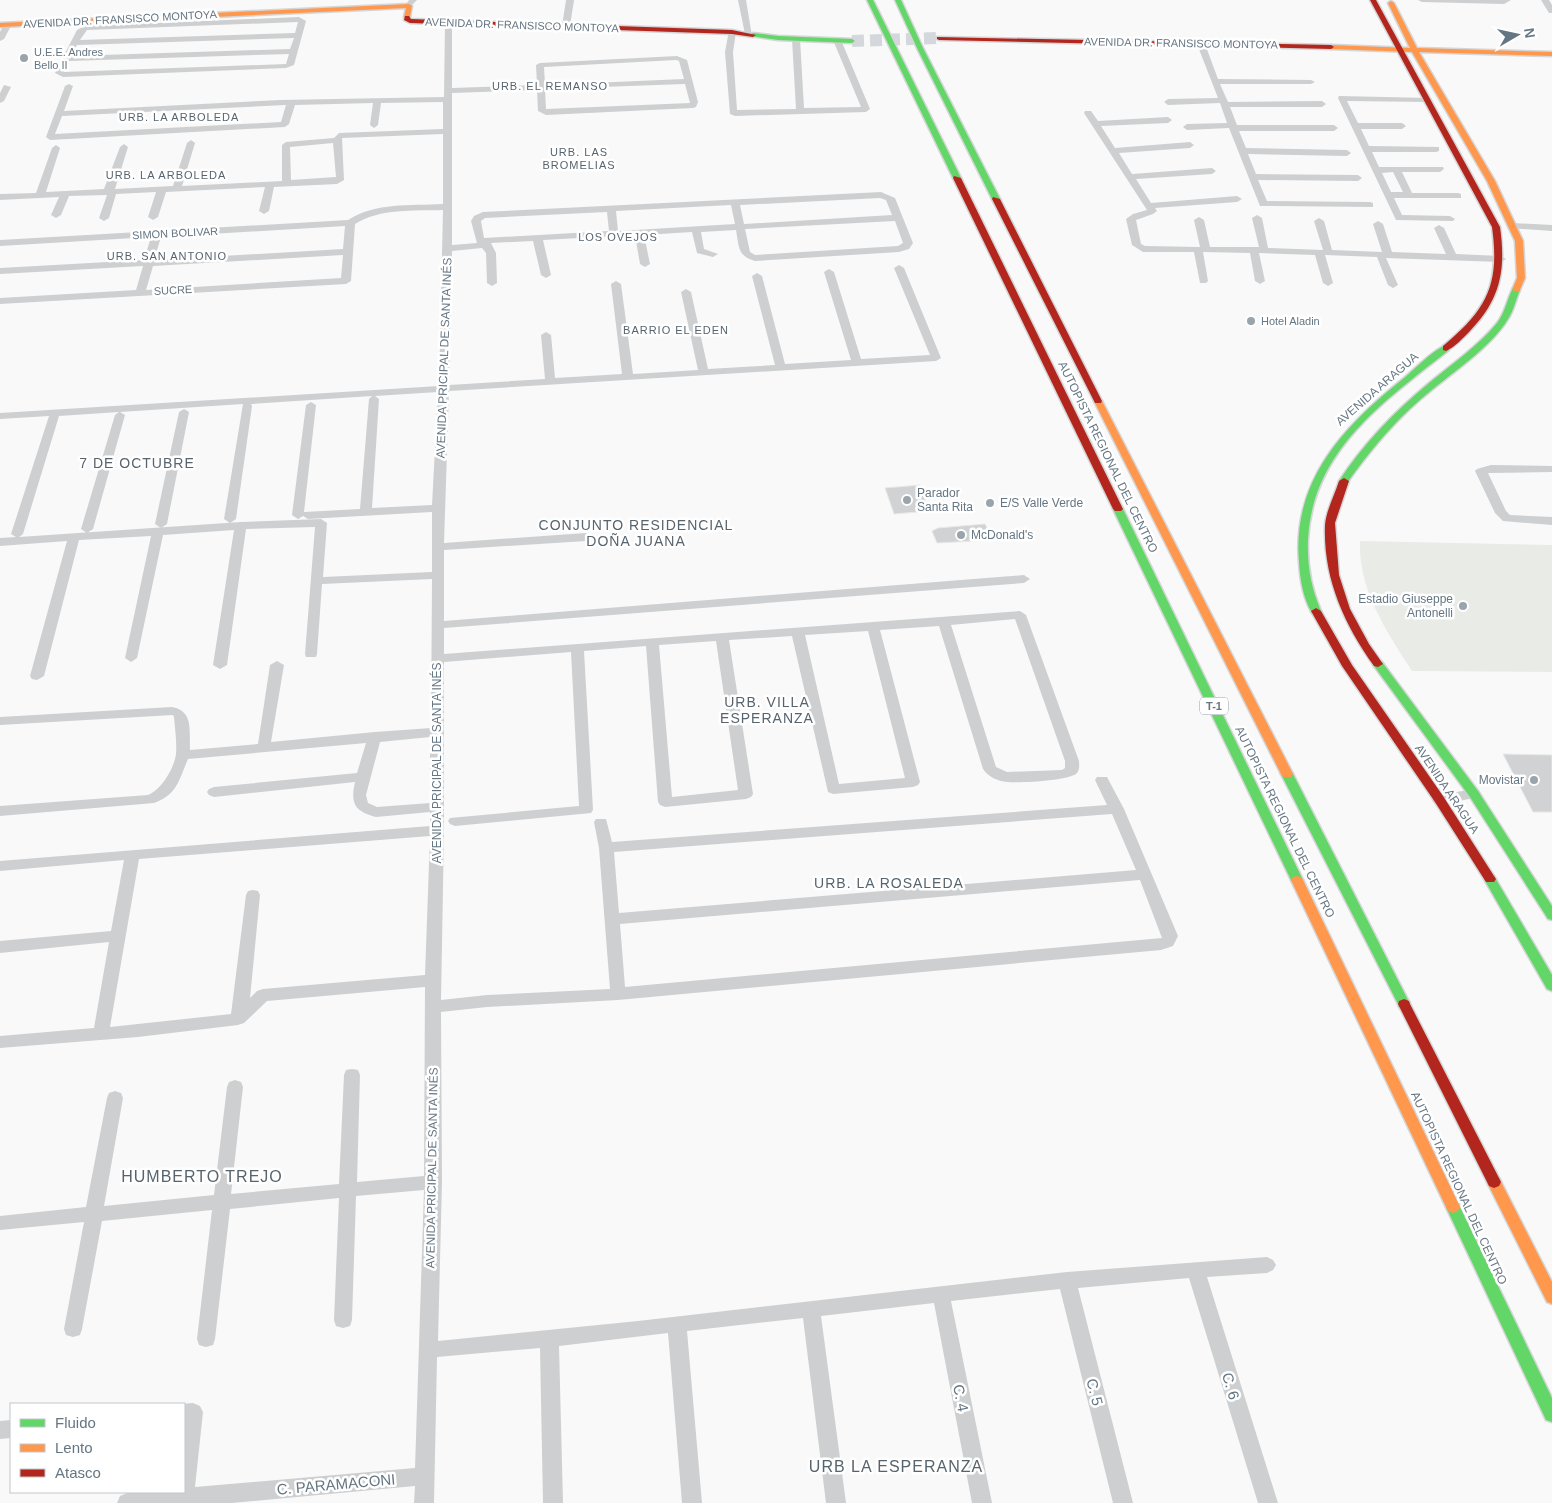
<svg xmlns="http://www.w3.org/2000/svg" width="1552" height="1503" viewBox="0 0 1552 1503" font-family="Helvetica,sans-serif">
  <rect width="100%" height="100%" fill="#f9f9f9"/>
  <!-- green -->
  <path fill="#e8ebe6" d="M 1360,541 L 1552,545 L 1552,672 L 1412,671 C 1387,632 1358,590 1360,541 Z"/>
  <!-- building -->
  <g fill="#d0d2d3" stroke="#e8e8e8">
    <polygon points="920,485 929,511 894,514 885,488"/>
    <polygon points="985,524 993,540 937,543 932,531 938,528"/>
    <polygon points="1503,754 1552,755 1552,812 1533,812"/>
  </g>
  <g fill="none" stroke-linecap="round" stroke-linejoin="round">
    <!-- secondary-tunnel -->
    <polyline stroke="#d4d8dc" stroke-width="12" stroke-dasharray="12 6" stroke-linecap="butt" points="852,41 939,38"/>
    <defs>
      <g id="fast">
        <polygon points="867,0 873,0 961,178 960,180 953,178"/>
        <polygon points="895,0 901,0 923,48 1000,199 999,201 992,199 917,48"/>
        <polygon points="753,33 778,36 852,39 855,41 852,43 778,40 751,36 751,34"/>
        <path d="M 1513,288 L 1520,290 C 1516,299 1514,310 1508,319 C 1491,348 1447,376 1421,399 C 1392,424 1369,452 1347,483 L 1341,483 L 1339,481 C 1364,443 1394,412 1429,383 C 1452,364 1478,346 1497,323 C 1505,313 1507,299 1513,288 Z"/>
        <path d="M 1446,345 L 1449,346 L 1449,350 C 1385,401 1312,450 1308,540 C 1307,565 1311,588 1321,611 L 1316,614 L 1312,613 C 1303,598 1300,579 1299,562 C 1292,480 1344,426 1404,378 C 1415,369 1433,350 1446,345 Z"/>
        <polygon points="1118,506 1123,509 1303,880 1301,883 1293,883 1291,880 1113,509"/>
        <polygon points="1378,661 1382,662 1478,791 1552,906 1552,920 1548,919 1470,797 1374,666 1373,664"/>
        <polygon points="1287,770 1293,774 1410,1004 1409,1007 1404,1009 1399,1007 1398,1004 1281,774"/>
        <polygon points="1490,875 1494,876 1552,975 1552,991 1547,989 1484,879 1486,876"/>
        <polygon points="1453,1201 1458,1203 1552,1398 1552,1422 1546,1420 1446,1207 1448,1203"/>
      </g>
      <g id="slow">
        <polygon points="1391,1 1394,3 1417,48 1552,52 1552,56 1419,52 1495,181 1523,241 1525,278 1519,292 1512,290 1517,278 1515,241 1487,181 1412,52 1331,49 1328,47 1331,45 1410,48 1388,3"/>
        <polygon points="409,4 412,6 410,17 407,19 404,17 406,8 0,27 0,23"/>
        <polygon points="1098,398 1102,401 1293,774 1291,777 1283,777 1281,774 1094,401"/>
        <polygon points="1297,876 1301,877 1303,880 1460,1207 1458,1211 1453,1213 1448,1211 1446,1207 1291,880 1293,877"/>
        <polygon points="1494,1176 1499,1178 1552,1282 1552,1304 1547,1302 1487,1182 1489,1178"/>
      </g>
      <g id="jam">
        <path d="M 1370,0 L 1376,0 L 1500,227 C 1506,269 1501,299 1470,331 C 1463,338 1455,347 1446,351 L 1443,350 L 1443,346 C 1487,309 1500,285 1492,227 Z"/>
        <polygon points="405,16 409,16 411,19 732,30 756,35 753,37 732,34 410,23 404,20"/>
        <polygon points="937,37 1331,45 1334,47 1331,49 939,40 937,39"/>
        <polygon points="954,176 961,178 1123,509 1121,511 1115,511 1113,509 953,178"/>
        <polygon points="993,197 1000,199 1102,401 1101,403 1095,403 1094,401 992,199"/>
        <path d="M 1344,478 L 1349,481 L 1335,523 L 1339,575 L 1350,609 L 1369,644 L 1383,664 L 1378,667 L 1374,666 C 1344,624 1323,578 1325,525 C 1326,511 1335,494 1339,481 Z"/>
        <polygon points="1316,608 1321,611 1352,665 1443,796 1494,876 1496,879 1494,882 1486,882 1435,802 1342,666 1311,611"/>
        <polygon points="1404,999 1409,1001 1410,1004 1499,1178 1501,1182 1499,1186 1494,1188 1489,1186 1398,1004 1399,1001"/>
      </g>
    </defs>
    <!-- fast casing -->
    <use href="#fast" stroke="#d5d6d7" stroke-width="3"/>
    <!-- slow casing -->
    <use href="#slow" stroke="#d5d6d7" stroke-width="3"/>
    <!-- jam casing -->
    <use href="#jam" stroke="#d5d6d7" stroke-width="3"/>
    <!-- street -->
    <g fill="#cecfd0" fill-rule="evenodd">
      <polygon points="409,0 417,0 409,8 405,6"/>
      <polygon points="566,0 574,0 570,26 566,28 562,26"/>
      <polygon points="738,0 746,0 752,36 745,34"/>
      <polygon points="1418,0 1511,0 1504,4 1422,2"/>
      <polygon points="1541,0 1549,0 1552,5 1552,13 1549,13"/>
      <path d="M 299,17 L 306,21 L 294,65 L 286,68 L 63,77 L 55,73 L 77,30 L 85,26 ZM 298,22 L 295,33 L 80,40 L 87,30 ZM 294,38 L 290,49 L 71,56 L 77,45 ZM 289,54 L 286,64 L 64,72 L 69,61 Z"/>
      <path d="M 445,21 L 452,23 L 452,88 L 537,85 L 536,65 L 540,63 L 677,56 L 687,60 L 698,102 L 696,107 L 693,108 L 546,115 L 538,111 L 537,90 L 452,93 L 452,245 L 477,243 L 471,221 L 474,216 L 483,212 L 881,192 L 895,198 L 913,243 L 909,249 L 899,252 L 755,261 C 737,256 739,246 736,230 L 701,232 L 704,249 L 718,254 L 713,257 L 697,253 L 692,232 L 644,235 L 650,264 L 645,267 L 640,264 L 635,235 L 543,240 L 551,275 L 546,278 L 541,275 L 533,241 L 491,243 L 496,253 L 497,283 L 492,286 L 487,283 L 486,253 L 482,248 L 452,251 L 449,385 L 545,379 L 541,335 L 546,332 L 551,335 L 555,378 L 622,374 L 611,284 L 616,281 L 621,284 L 633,374 L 698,370 L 681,292 L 686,289 L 691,292 L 708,369 L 775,365 L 752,276 L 757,273 L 762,276 L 785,364 L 851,360 L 824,272 L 829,269 L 834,272 L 861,359 L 930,355 L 894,268 L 899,265 L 904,268 L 941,358 L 936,361 L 449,391 L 444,543 L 586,533 L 592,537 L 586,541 L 444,550 L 444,621 L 1024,575 L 1030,579 L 1024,583 L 444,628 L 444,654 L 1020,611 L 1026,615 L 1079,761 C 1079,765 1080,769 1077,773 C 1070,781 1019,783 1007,782 C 998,781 988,777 983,769 L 939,626 L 880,630 L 920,782 L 918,785 L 913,787 L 833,794 L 828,792 L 792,636 L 729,640 L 753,794 L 751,797 L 746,799 L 665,807 L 660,805 L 658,802 L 646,646 L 584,651 L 593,810 L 591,813 L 455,826 L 450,824 L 448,821 L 450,818 L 579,806 L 571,652 L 444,662 L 444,830 L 441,1000 L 487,995 L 610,989 L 599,848 L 594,822 L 596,819 L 606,819 L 612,842 L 1107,805 L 1095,780 L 1097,777 L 1107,777 L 1124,809 L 1178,936 L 1173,946 L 1161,950 L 618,1000 L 487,1007 L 441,1012 L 442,1182 L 438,1341 L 638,1321 L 1067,1272 L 1267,1257 L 1273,1260 L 1276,1265 L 1273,1270 L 1267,1273 L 1207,1277 L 1278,1503 L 1258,1503 L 1189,1278 L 1078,1288 L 1133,1503 L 1113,1503 L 1060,1289 L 951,1301 L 992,1503 L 972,1503 L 934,1303 L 821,1316 L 846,1503 L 826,1503 L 803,1318 L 687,1331 L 702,1503 L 682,1503 L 668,1333 L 559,1346 L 563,1503 L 543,1503 L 540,1348 L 437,1357 L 434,1503 L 414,1503 L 415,1486 L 232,1503 L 117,1503 L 120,1496 L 127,1493 L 184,1492 L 184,1404 L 181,1404 L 193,1403 L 200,1406 L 203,1412 L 195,1487 L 415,1468 L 424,1190 L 356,1196 L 352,1320 L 350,1326 L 343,1328 L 336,1326 L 334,1320 L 339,1198 L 230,1209 L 215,1339 L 213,1345 L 206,1347 L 199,1345 L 197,1339 L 212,1210 L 102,1221 L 82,1329 L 80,1335 L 73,1337 L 66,1335 L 64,1329 L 84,1222 L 0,1230 L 0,1216 L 86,1207 L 107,1098 L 109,1093 L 115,1091 L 121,1093 L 123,1098 L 104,1206 L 214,1195 L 227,1087 L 229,1082 L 235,1080 L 241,1082 L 243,1087 L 231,1194 L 339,1184 L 344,1075 L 346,1070 L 352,1069 L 358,1070 L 360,1075 L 357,1182 L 424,1176 L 425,987 L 267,1001 L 244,1023 L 238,1025 L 138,1037 L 0,1048 L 0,1036 L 94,1028 L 109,942 L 0,953 L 0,941 L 111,931 L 124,860 L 0,871 L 0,861 L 430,826 L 430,812 L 376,817 C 355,811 350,804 355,782 L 214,797 L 209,795 L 207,792 L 209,789 L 214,787 L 357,773 L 366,743 L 188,759 C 179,780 177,795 154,803 L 0,816 L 0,806 L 148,795 C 161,790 174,769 176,754 C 177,742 175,729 174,717 L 173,715 L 0,725 L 0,717 L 172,707 C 194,711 189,731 190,750 L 258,744 L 270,665 L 277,661 L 284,665 L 271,742 L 375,732 L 431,728 L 432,579 L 322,584 L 317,654 L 316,657 L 306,657 L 305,654 L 315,527 L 246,529 L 227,665 L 220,669 L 213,665 L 234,530 L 163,535 L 137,658 L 131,662 L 125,658 L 151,536 L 79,540 L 44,676 L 37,680 L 32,679 L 30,676 L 67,541 L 0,546 L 0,538 L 16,537 L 11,534 L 49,416 L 0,419 L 0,413 L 439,386 L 443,210 C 413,211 381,208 355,224 L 351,281 L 346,284 L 0,304 L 0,298 L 136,290 L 143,266 L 0,274 L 0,268 L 144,260 L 151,237 L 0,246 L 0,240 L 348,220 C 376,202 410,206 443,204 L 443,134 L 342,138 L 344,180 L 337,184 L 274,187 L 269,211 L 264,214 L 259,211 L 265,187 L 166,192 L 158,217 L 153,220 L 148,217 L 156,192 L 116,194 L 109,218 L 104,221 L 99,218 L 107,195 L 69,196 L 61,215 L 56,218 L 51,215 L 59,197 L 0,200 L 0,194 L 36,193 L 52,148 L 56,145 L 60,148 L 46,192 L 104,189 L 120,147 L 124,144 L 128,147 L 115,189 L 173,186 L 187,143 L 191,140 L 195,143 L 182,186 L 282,181 L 282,145 L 286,142 L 334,138 L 339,133 L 443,129 L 443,102 L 381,103 L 378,125 L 374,128 L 370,125 L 373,103 L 295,105 L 289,124 L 285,127 L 50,140 L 46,137 L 65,86 L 69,84 L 73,86 L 64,111 L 280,100 L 444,97 ZM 676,60 L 679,61 L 684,79 L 545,85 L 544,67 ZM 685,84 L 690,103 L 546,109 L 545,89 ZM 286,105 L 281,122 L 55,134 L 62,116 ZM 333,143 L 336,177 L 291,180 L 290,147 ZM 880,198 L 886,200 L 892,215 L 744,224 L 740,205 ZM 731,205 L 735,224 L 618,231 L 616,211 ZM 607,212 L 609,231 L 484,238 L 481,221 L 485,218 ZM 895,221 L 903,243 L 898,246 L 755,255 L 750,252 L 745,229 ZM 345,226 L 343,249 L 154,260 L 161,237 ZM 343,255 L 341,278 L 146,290 L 153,266 ZM 438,392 L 432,505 L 372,508 L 379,399 L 375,396 ZM 372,396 L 369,399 L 360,509 L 304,512 L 316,405 L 311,402 L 306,405 L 292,515 L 298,519 L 303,516 L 308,519 L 432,512 L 432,572 L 323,577 L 327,523 L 321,519 L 241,522 L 19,537 L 23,534 L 59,416 L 119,412 L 115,415 L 81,529 L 87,533 L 93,529 L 125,415 L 120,412 L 243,404 L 224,519 L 230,523 L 236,519 L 252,406 L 251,404 ZM 1015,619 L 1065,761 L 1065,768 L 1062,770 L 1007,772 L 996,767 L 951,625 ZM 868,631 L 905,778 L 839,784 L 805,635 ZM 716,641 L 738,790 L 672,797 L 659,645 ZM 430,737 L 430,803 L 377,807 L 368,803 L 366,795 L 380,742 ZM 1112,814 L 1136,870 L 619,913 L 614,852 ZM 430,836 L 425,975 L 263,989 L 257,991 L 250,998 L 260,895 L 258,891 L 253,890 L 248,891 L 246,895 L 231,1014 L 110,1027 L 139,859 ZM 1140,880 L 1162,938 L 625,987 L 620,924 Z"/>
      <polygon points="5,22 12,24 4,39 0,41 0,32"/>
      <polygon points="729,30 736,32 733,52 737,110 796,109 792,39 796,37 800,39 804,108 861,107 833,40 837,38 841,40 870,109 866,112 735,116 730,114 725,52"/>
      <polygon points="1198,42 1205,44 1218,79 1311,80 1315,82 1311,84 1220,84 1228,102 1322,101 1326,104 1322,107 1230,107 1237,125 1334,125 1338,128 1334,131 1239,131 1246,148 1347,150 1351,153 1347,156 1248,154 1256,174 1358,175 1362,178 1358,181 1258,180 1267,201 1370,202 1373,203 1373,207 1260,206 1229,128 1187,130 1183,127 1187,124 1227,123 1220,103 1168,105 1164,102 1168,99 1218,98 1197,44"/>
      <polygon points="4,85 11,87 4,101 0,103 0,93"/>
      <path d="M 1339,96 L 1430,98 L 1431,100 L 1427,102 L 1347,101 L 1358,123 L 1402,123 L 1406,126 L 1402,129 L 1361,129 L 1369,146 L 1439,147 L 1439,151 L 1436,152 L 1372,152 L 1379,167 L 1443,167 L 1444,169 L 1440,172 L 1402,172 L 1412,193 L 1458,193 L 1461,194 L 1461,198 L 1394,198 L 1402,215 L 1450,216 L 1455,219 L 1453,221 L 1396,220 L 1338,98 ZM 1393,172 L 1403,192 L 1391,192 L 1382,173 Z"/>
      <polygon points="1085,111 1091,111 1098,121 1168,117 1172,120 1168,123 1101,126 1115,148 1190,142 1194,145 1190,148 1119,153 1132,174 1212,168 1216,171 1212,174 1136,179 1151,203 1237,196 1242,199 1237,202 1155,208 1157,211 1153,214 1136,220 1141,244 1145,246 1200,247 1194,220 1199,217 1204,220 1210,247 1259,247 1252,218 1257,215 1262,218 1268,248 1323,250 1314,221 1319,218 1324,221 1332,250 1382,252 1373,224 1378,221 1383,224 1392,252 1446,254 1434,228 1439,225 1444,228 1456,254 1501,256 1506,259 1501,262 1386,258 1398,285 1393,288 1388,285 1377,257 1325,255 1333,283 1328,286 1323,283 1315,255 1259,253 1265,281 1260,284 1255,281 1250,253 1203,252 1208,281 1206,283 1200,283 1194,252 1143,252 1132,245 1126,219 1133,214 1147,210 1084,113"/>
      <polygon points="1512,223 1552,225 1552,231 1509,228 1507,226"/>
      <polygon points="184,409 189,412 167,524 161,528 155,524 179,412"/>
      <polygon points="1491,465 1552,466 1552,472 1488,473 1506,511 1510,515 1552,517 1552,525 1503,521 1495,513 1475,471 1477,469"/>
      <polygon points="1474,789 1479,791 1481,794 1479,797 1439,805 1434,803 1432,800 1434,797 1439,795"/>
      <polygon points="11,1420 11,1438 0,1439 0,1421"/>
    </g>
    <!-- fast -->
    <use href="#fast" fill="#63d668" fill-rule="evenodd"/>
    <!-- slow -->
    <use href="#slow" fill="#ff974d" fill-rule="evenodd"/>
    <!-- jam -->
    <use href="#jam" fill="#b3261e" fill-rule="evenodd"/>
  </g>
  <!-- markers -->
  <g fill="#99a4ac" stroke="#fff" stroke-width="2">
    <circle cx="24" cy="58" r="5"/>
    <circle cx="1251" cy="321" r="5"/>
    <circle cx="907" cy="500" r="5"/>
    <circle cx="990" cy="503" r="5"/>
    <circle cx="961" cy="535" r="5"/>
    <circle cx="1463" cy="606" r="5"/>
    <circle cx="1534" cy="780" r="5"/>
  </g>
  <g text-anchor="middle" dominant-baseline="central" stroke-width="5" stroke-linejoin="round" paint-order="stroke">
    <!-- far-street labels -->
    <g font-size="11" fill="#657683" stroke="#fff">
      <text transform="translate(120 19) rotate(-3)">AVENIDA DR. FRANSISCO MONTOYA</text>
      <text transform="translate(522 25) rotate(2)">AVENIDA DR. FRANSISCO MONTOYA</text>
      <text transform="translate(1181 43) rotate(1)">AVENIDA DR. FRANSISCO MONTOYA</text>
      <text transform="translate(175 233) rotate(-3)">SIMON BOLIVAR</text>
      <text transform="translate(173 290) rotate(-3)">SUCRE</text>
    </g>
    <!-- far-poi labels -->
    <g font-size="11" fill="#657683" stroke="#fff" text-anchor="start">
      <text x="34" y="52">U.E.E. Andres<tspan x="34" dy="13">Bello II</tspan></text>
      <text x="1261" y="321">Hotel Aladin</text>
    </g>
    <!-- far-neighbourhood labels -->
    <g font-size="11" letter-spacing="1" fill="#57646e" stroke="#fff">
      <text x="550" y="86">URB. EL REMANSO</text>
      <text x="179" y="117">URB. LA ARBOLEDA</text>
      <text x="579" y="152">URB. LAS<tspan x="579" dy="13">BROMELIAS</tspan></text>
      <text x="166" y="175">URB. LA ARBOLEDA</text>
      <text x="618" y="237">LOS OVEJOS</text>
      <text x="167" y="256">URB. SAN ANTONIO</text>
      <text x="676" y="330">BARRIO EL EDEN</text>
    </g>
    <!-- shield labels -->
    <rect fill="#fff" stroke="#939fa8" stroke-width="1" x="1200" y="697.5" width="28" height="17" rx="4"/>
    <g font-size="11" font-weight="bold" fill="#657683">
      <text x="1214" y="706">T-1</text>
    </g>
    <!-- street labels -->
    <g font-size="12" fill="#657683" stroke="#fff">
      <text transform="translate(444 358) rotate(-88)">AVENIDA PRICIPAL DE SANTA INÉS</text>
      <text transform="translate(1377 389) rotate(-41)">AVENIDA ARAGUA</text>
      <text transform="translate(1108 457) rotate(64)">AUTOPISTA REGIONAL DEL CENTRO</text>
      <text transform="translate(437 763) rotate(-90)">AVENIDA PRICIPAL DE SANTA INÉS</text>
      <text transform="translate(1447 789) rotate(56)">AVENIDA ARAGUA</text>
      <text transform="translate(1285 822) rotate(64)">AUTOPISTA REGIONAL DEL CENTRO</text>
      <text transform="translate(432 1168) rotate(-89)">AVENIDA PRICIPAL DE SANTA INÉS</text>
      <text transform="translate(1459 1188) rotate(65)">AUTOPISTA REGIONAL DEL CENTRO</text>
    </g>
    <!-- poi labels -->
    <g font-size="12" fill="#657683" stroke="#fff" text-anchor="start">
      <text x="917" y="493">Parador<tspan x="917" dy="14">Santa Rita</tspan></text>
      <text x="1000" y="503">E/S Valle Verde</text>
      <text x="971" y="535">McDonald's</text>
      <text x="1453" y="599" text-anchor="end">Estadio Giuseppe<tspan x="1453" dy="14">Antonelli</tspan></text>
      <text x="1524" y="780" text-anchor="end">Movistar</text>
    </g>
    <!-- neighbourhood labels -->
    <g font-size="14" letter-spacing="1" fill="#57646e" stroke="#fff">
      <text x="137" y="463">7 DE OCTUBRE</text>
      <text x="636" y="525">CONJUNTO RESIDENCIAL<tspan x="636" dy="16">DOÑA JUANA</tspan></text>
      <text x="767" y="702">URB. VILLA<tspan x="767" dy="16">ESPERANZA</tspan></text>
      <text x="889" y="883">URB. LA ROSALEDA</text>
    </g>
    <!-- near-street labels -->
    <g font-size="15" fill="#657683" stroke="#fff">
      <text transform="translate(1231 1386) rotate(73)">C. 6</text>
      <text transform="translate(1095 1392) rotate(76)">C. 5</text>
      <text transform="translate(961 1398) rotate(79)">C. 4</text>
      <text transform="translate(336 1484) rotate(-5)">C. PARAMACONI</text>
    </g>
    <!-- near-neighbourhood labels -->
    <g font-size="16" letter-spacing="1" fill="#57646e" stroke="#fff">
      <text x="202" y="1176">HUMBERTO TREJO</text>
      <text x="896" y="1466">URB LA ESPERANZA</text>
    </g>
  </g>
  <!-- legend -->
  <rect x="10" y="1403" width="175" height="90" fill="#ffffff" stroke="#c1c8cd"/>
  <rect x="20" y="1419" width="25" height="8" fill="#63d668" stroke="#c1c8cd"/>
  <text x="55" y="1428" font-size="15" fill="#657683">Fluido</text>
  <rect x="20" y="1444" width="25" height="8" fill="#ff974d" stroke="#c1c8cd"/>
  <text x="55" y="1453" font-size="15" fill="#657683">Lento</text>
  <rect x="20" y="1469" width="25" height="8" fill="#b3261e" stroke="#c1c8cd"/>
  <text x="55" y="1478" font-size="15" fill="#657683">Atasco</text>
  <!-- north arrow -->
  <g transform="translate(1517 35) rotate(81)" stroke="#ffffff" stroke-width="4" paint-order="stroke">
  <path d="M0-4L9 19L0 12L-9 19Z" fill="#657683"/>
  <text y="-8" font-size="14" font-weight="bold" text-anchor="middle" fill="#657683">N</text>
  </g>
</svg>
